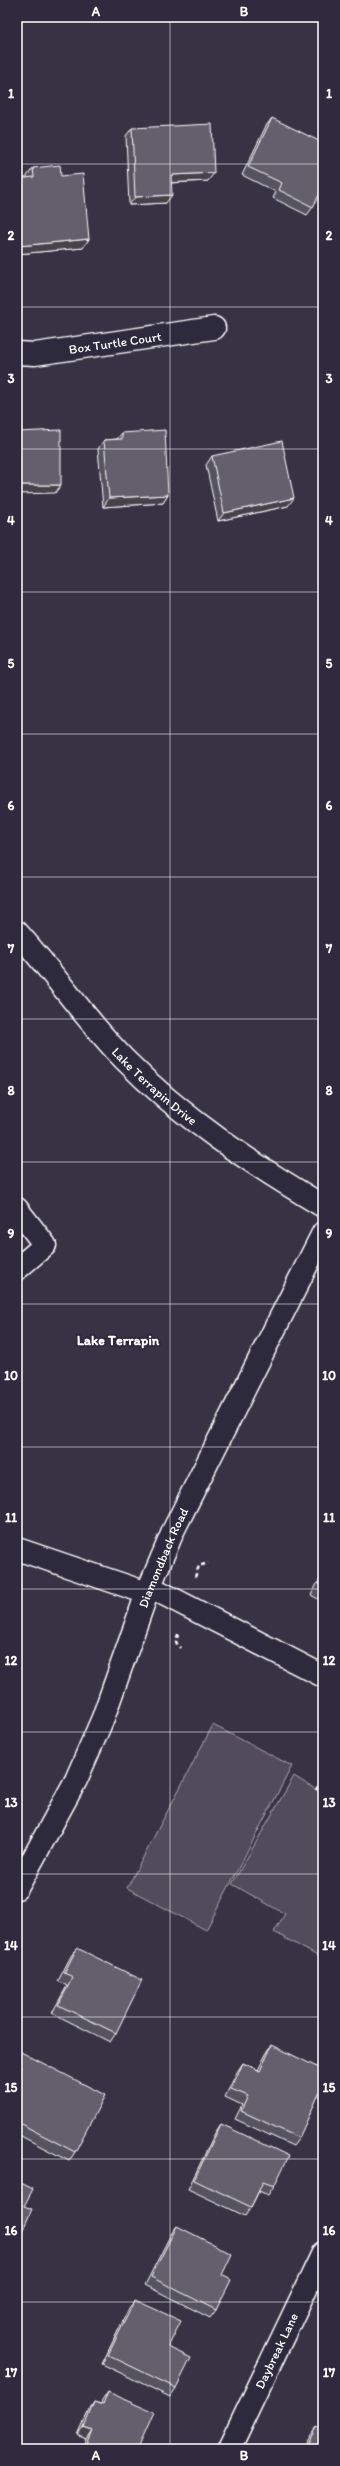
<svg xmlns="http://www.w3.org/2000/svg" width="340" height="2466" viewBox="0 0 340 2466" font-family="Itim,sans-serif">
  <rect width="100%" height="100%" fill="#373345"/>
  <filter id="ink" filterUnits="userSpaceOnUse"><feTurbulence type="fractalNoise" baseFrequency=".025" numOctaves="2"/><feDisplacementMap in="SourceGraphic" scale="8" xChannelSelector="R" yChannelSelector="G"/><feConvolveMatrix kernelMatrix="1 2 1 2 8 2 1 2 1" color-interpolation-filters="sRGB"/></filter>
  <g filter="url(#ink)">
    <!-- green -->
    <g fill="#514c5c" stroke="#a8a6ae">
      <polygon points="213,1725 292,1766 206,1930 127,1888"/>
      <polygon points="294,1776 323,1794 323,1959 274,1932 285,1914 232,1884"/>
    </g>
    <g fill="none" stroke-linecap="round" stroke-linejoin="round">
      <defs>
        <g id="minor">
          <path id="s1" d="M 17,353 L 35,354 L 214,328"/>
          <path id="s2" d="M 17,932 C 54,973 85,1019 124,1059 C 183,1119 251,1163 323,1206"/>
          <polyline points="17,1209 45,1245 17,1269"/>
          <polyline points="17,1549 147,1593"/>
          <polyline points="150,1587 323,1676"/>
          <path id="s3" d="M 17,1888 L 76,1780 L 103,1718 L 147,1593 L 174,1529 L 323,1233"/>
          <path id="s4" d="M 229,2449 L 323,2253"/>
        </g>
      </defs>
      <!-- minor casing -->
      <use href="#minor" stroke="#fff" stroke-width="25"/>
      <!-- path -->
      <g stroke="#fff" stroke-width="2.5" stroke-dasharray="4 3" stroke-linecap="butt">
        <polyline points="195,1577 199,1566 208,1563"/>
        <polyline points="178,1634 176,1642 180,1648"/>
        <polyline points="316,1790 323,1776"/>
      </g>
      <!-- minor -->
      <use href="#minor" stroke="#2f2a3d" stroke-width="22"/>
    </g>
    <!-- wall -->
    <g fill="#55525e" stroke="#fff">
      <polygon points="272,118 313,207 307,215 273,198 276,192 242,175 266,126"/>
      <polygon points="132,128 208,181 171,183 166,203 129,205 126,136"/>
      <polygon points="33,168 61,176 89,239 83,248 17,254 17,179 27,178 27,176"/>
      <polygon points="122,433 168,495 163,503 103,507 98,449 104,440 117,439"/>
      <polygon points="212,456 288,506 218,521 206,465"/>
      <polygon points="323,1573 323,1602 311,1595"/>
      <polygon points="77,1948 116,2033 110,2042 52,2013 67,1986 58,1981 71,1956"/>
      <polygon points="272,2045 299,2138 293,2146 235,2119 242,2105 225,2097 237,2072 243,2063 258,2070 266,2054"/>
      <polygon points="21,2052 75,2152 69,2161 17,2134 17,2058"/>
      <polygon points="221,2124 274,2186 268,2195 259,2191 251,2207 245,2216 188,2189 215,2133"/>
      <polygon points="177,2226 222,2275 216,2310 210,2318 145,2285 171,2234"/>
      <polygon points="135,2300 168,2347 176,2388 170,2397 102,2364 129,2308"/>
      <polygon points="108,2392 138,2448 140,2449 82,2449 86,2439 78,2435 89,2410 94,2402 101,2404 102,2401"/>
      <polygon points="317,2427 323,2449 304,2449 311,2435"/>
    </g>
    <!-- shaded-wall -->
    <g fill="#45424c" stroke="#fff">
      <polygon points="214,173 208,181 165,183 171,175"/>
      <polygon points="172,195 166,203 129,205 135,197"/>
      <polygon points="89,239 83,248 17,254 17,248 19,246"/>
      <polygon points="17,485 61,485 55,493 17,494"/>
      <polygon points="168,495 163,503 103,507 109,498"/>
      <polygon points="294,498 288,506 218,521 224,513"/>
      <polygon points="84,2427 92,2430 86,2439 78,2435"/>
    </g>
    <!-- building -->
    <g fill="#635f6d" stroke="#fff">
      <polygon points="272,118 323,143 323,187 313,207 279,190 282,183 248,167"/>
      <polygon points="212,124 214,173 171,175 172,195 135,197 132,128"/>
      <polygon points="60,165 61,176 83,174 89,239 19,246 17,230 17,179 34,177 33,168"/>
      <polygon points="61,430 61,485 17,485 17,432"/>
      <polygon points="165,430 168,495 109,498 104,440 122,439 122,433"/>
      <polygon points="282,441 294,498 224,513 212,456"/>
      <polygon points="323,1576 323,1587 319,1584"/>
      <polygon points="77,1948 142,1980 116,2033 58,2005 73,1977 64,1973"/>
      <polygon points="272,2045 323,2070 323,2085 299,2138 241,2111 248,2096 231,2089 243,2063 260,2071"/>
      <polygon points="21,2052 105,2095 75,2152 17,2122 17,2077 22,2067 17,2064 17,2060"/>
      <polygon points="221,2124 289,2156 274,2186 263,2182 251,2207 194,2180"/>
      <polygon points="17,2181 33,2189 24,2206 32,2209 17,2243"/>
      <polygon points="177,2226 232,2254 222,2275 231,2280 216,2310 151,2277"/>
      <polygon points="135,2300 181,2321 168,2347 191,2358 176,2388 108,2355"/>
      <polygon points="108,2392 154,2412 138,2448 140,2449 84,2449 92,2430 84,2427 94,2402 103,2405"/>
      <polygon points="317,2427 323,2430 323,2449 306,2449"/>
    </g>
  </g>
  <!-- grid -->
  <path fill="none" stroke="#fff" stroke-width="1" stroke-opacity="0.55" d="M 170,17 L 170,2449M 17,164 L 323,164M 17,307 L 323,307M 17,449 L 323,449M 17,592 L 323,592M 17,734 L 323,734M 17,877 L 323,877M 17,1019 L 323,1019M 17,1162 L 323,1162M 17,1304 L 323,1304M 17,1447 L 323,1447M 17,1589 L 323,1589M 17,1732 L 323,1732M 17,1874 L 323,1874M 17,2017 L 323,2017M 17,2159 L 323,2159M 17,2302 L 323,2302"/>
  <g text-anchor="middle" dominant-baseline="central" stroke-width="4" stroke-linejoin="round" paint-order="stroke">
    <!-- street labels -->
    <g font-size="13" fill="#fff" stroke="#2f2a3d">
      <text stroke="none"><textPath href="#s1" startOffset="99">Box Turtle Court</textPath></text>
      <text stroke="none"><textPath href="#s2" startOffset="207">Lake Terrapin Drive</textPath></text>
      <text stroke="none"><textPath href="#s3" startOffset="362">Diamondback Road</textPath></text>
      <text stroke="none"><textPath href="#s4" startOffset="109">Daybreak Lane</textPath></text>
    </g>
    <!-- neighbourhood labels -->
    <g font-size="14" font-weight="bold" fill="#fff" stroke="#2f2a3d">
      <text x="118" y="1340">Lake Terrapin</text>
    </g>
  </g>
  <!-- margin -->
  <rect width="340" height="2466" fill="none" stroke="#2f2a3d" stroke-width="44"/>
  <rect x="22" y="22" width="296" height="2422" fill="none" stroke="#fff" stroke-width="1.5"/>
  <g font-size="13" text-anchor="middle" font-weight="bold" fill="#fff">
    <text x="96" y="16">A</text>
    <text x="244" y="16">B</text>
    <text x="11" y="98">1</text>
    <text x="329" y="98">1</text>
    <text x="11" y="240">2</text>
    <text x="329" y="240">2</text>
    <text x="11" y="383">3</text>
    <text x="329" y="383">3</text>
    <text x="11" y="525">4</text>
    <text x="329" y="525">4</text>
    <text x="11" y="668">5</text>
    <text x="329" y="668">5</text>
    <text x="11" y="810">6</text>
    <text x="329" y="810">6</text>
    <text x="11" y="953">7</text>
    <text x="329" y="953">7</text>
    <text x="11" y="1095">8</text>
    <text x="329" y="1095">8</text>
    <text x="11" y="1238">9</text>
    <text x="329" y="1238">9</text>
    <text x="11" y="1380">10</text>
    <text x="329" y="1380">10</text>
    <text x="11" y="1522">11</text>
    <text x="329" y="1522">11</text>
    <text x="11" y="1665">12</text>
    <text x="329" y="1665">12</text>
    <text x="11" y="1807">13</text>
    <text x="329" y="1807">13</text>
    <text x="11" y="1950">14</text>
    <text x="329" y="1950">14</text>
    <text x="11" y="2092">15</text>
    <text x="329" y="2092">15</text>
    <text x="11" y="2235">16</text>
    <text x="329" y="2235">16</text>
    <text x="11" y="2377">17</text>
    <text x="329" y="2377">17</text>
    <text x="96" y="2460">A</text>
    <text x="244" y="2460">B</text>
  </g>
</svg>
